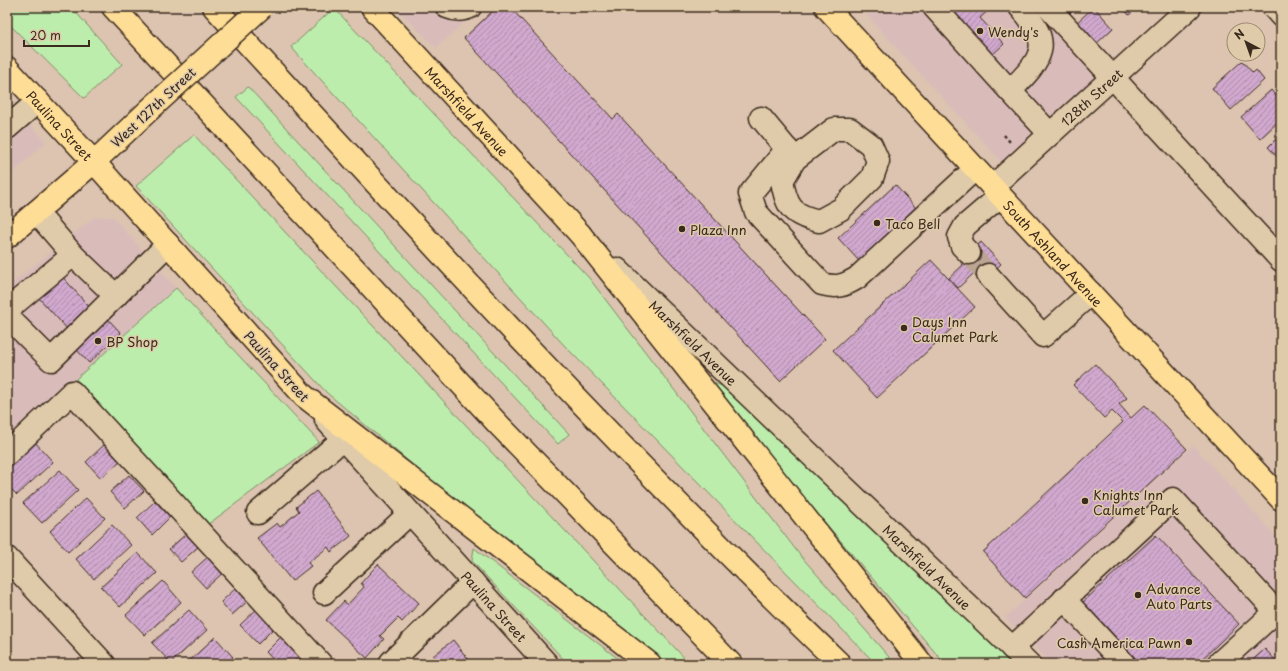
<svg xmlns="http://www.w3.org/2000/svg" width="1288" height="671" viewBox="0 0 1288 671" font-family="'Playpen Sans',sans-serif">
  <defs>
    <pattern id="building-hatch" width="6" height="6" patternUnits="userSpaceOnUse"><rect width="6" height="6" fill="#d1a8ce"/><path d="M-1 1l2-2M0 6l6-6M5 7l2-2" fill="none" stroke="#ab89a7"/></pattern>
  </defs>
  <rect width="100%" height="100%" fill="#dcc4b0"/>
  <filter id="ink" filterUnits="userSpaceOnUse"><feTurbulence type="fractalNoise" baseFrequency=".025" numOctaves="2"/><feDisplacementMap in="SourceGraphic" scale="8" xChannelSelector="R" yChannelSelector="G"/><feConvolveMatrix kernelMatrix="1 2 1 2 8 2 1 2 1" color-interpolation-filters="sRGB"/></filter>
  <g filter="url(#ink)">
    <!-- built -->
    <g fill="#d9bcb9">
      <polygon points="395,7 481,7 436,48"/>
      <polygon points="859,7 1057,7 1116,71 1007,168"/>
      <polygon points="7,100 46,142 7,178"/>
      <polygon points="95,217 113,217 176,288 7,444 7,287"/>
      <polygon points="1193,445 1281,542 1281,664 1052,664 1005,618"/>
    </g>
    <!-- grass -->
    <g fill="#bdedac" stroke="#7c8c65">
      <polygon points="7,7 71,7 122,64 84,98 7,22"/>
      <polygon points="334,8 589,278 799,554 895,664 876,664 564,345 291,47"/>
      <polygon points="248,87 569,434 558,444 236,97"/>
      <polygon points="194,135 690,664 666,664 450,496 327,393 136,186"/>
      <polygon points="176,288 319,442 207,525 76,379"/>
      <polygon points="712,382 727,388 1012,664 945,664 711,388"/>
      <polygon points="474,548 625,664 568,664 472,561"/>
    </g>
    <!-- building -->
    <g fill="url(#building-hatch)" stroke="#3b2a1e">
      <polygon points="497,7 510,7 613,119 618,114 825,339 780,381 464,38"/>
      <polygon points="947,7 992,7 980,18 1004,44 991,56"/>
      <polygon points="1060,7 1077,7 1068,15"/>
      <polygon points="1094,7 1113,28 1095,45 1075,24"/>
      <polygon points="1122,7 1138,7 1129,15"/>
      <polygon points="1242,61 1253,73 1256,70 1264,80 1231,110 1212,88"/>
      <polygon points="1271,90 1281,102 1281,119 1260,139 1241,117"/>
      <polygon points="1281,134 1281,161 1268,147"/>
      <polygon points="895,185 916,208 859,261 838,238"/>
      <polygon points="981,242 1001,264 981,282 973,274 958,288 949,278 963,265 960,261"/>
      <polygon points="931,260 975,307 877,398 833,350"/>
      <polygon points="60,274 93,311 70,332 37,296"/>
      <polygon points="107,318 121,333 89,363 75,348"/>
      <polygon points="1095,364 1127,398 1119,404 1131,418 1145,405 1187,449 1025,598 983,552 1123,422 1112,411 1104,418 1073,385"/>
      <polygon points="34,441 53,462 17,495 7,485 7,467"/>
      <polygon points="105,444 120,461 101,478 86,462"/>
      <polygon points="60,470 78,490 42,523 23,503"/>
      <polygon points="129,475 144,491 125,508 110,492"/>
      <polygon points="316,491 351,536 331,552 328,547 308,563 311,566 292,581 257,538 277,523 280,527 299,511 296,507"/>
      <polygon points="86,498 105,518 68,552 50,531"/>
      <polygon points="155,501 170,517 152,535 137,518"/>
      <polygon points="112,525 131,545 94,579 76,559"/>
      <polygon points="186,534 198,547 181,562 169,549"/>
      <polygon points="1156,535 1239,624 1197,664 1141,664 1083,602"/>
      <polygon points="138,553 157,573 120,607 101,587"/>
      <polygon points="210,555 225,571 206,588 191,572"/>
      <polygon points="378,564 419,603 402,622 398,618 380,636 384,639 367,658 326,620 344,601 347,605 364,587 361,583"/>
      <polygon points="163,581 181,602 145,635 126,615"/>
      <polygon points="237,587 249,600 232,615 221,602"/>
      <polygon points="258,608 275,627 258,644 240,625"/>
      <polygon points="189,610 207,630 171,663 152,643"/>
      <polygon points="284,634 303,654 291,664 277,664 266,652"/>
      <polygon points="215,637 233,657 226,664 186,664"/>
      <polygon points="453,640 472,664 432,664 436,660 433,656"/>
      <polygon points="1265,649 1279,664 1248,664"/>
      <polygon points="303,658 308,664 296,664"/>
    </g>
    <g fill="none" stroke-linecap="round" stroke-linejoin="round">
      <!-- minor-tunnel -->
      <polyline stroke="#bca593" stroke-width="22" stroke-dasharray="22 11" stroke-linecap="butt" points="969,253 988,275"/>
      <defs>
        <g id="minor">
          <path d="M 447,7 C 454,10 463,11 470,7"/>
          <polyline points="934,7 1010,91"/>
          <path d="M 1020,7 C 1054,44 1043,58 1010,91 L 1050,134"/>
          <polyline points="1048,7 1281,260"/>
          <polyline points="1273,7 1281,16"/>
          <path d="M 761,118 L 795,159 L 782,181 C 787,208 792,215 819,221 L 841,209 L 872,178 L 878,161 L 871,145 L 850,129 L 834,129 L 795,159"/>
          <polyline points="7,128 38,101"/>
          <path d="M 787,149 L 750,194 L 756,212 L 822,284 C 836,288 844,286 857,278 L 975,169"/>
          <path id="s1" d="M 992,187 L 1190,7"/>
          <polyline points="969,253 962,246 959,237 965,226 1000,196"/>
          <polyline points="73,255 116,296"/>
          <path id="s2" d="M 617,269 L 1029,664"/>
          <polyline points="988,275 1043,336 1091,293"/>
          <polyline points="7,310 73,255 36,212"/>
          <polyline points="7,316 51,360 168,244"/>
          <path id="s3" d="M 326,420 L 547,664"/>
          <polyline points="7,454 72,392 321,664"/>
          <polyline points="258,513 343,439"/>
          <polyline points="7,558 104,664"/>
          <polyline points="324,593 410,513"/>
          <polyline points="1064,599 1124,664"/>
          <polyline points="1012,648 1173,499 1281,617"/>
          <polyline points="391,662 473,582"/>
          <polyline points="1218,664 1281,607"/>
        </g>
        <g id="major">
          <path id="s4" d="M 372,7 L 580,234"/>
          <path id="s5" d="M 826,7 L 1281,499"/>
          <path id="s6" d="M 7,68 L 94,162 L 304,396"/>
          <polyline points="7,237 94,162 148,111"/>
        </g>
        <g id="highway">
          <polyline points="113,7 498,424 731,664"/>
          <path d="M 214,7 C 418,230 622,454 840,664"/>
          <polyline points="580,234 922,664"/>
          <polyline points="304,396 650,664"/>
        </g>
      </defs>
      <!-- minor casing -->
      <use href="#minor" stroke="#3b2a1e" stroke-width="25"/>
      <!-- major casing -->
      <use href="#major" stroke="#3b2a1e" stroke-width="25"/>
      <!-- highway casing -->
      <use href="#highway" stroke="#3b2a1e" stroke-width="25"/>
      <!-- path -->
      <polyline stroke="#3b2a1e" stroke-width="2.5" stroke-dasharray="3 3" stroke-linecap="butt" points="1004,135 1010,142"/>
      <!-- minor -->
      <use href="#minor" stroke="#dfcba9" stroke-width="22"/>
      <!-- major -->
      <use href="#major" stroke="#fedd96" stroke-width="22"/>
      <!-- highway -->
      <use href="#highway" stroke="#fedd96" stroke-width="22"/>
      <defs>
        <polyline id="major-bridge" points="148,111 262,7"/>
      </defs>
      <!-- major-bridge casing -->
      <use href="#major-bridge" stroke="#3b2a1e" stroke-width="25" stroke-linecap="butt"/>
      <!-- major-bridge -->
      <use href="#major-bridge" stroke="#fedd96" stroke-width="22"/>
    </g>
  </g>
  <!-- markers -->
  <g fill="#3b2a1e" stroke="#dfcba9" stroke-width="1.5">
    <circle cx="980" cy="31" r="4"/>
    <circle cx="877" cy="223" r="4"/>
    <circle cx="682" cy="229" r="4"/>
    <circle cx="904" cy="328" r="4"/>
    <circle cx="98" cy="341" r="4"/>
    <circle cx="1085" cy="501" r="4"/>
    <circle cx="1138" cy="595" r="4"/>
    <circle cx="1189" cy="642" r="4"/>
  </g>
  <g text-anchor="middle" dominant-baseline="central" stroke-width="3" stroke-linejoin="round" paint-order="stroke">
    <!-- poi labels -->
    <g font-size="13" fill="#3b2a1e" stroke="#dfcba9" text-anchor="start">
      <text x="988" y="31">Wendy's</text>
      <text x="885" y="223">Taco Bell</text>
      <text x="690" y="229">Plaza Inn</text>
      <text x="912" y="321">Days Inn<tspan x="912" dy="15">Calumet Park</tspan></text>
      <text x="106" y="341">BP Shop</text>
      <text x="1093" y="494">Knights Inn<tspan x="1093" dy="15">Calumet Park</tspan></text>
      <text x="1146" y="588">Advance<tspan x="1146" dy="15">Auto Parts</tspan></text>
      <text x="1181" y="642" text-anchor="end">Cash America Pawn</text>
    </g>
    <!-- street labels -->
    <g font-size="13" fill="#3b2a1e" stroke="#dfcba9">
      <text stroke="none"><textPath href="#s1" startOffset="134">128th Street</textPath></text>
      <text transform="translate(153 107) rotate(-43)">West 127th Street</text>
      <text stroke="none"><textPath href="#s4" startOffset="141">Marshfield Avenue</textPath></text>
      <text stroke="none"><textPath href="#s6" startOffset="78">Paulina Street</textPath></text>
      <text stroke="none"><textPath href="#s5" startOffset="335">South Ashland Avenue</textPath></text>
      <text stroke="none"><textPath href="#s2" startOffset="106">Marshfield Avenue</textPath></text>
      <text transform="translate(277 366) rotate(48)">Paulina Street</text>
      <text stroke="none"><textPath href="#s2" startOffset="430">Marshfield Avenue</textPath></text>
      <text stroke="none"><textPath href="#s3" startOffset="251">Paulina Street</textPath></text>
    </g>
  </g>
  <!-- margin -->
  <rect width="1288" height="671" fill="none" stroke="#dfcba9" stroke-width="24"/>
  <rect x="12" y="12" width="1264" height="647" fill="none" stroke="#3b2a1e" stroke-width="1.5" filter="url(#ink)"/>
  <!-- north arrow -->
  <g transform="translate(1246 42) rotate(319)"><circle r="19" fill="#dfcba9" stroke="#9d8b71"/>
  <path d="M0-3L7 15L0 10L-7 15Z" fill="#3b2a1e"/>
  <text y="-6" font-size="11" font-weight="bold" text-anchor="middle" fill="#3b2a1e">N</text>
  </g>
  <!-- scale -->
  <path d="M24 40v6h65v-6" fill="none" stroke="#3b2a1e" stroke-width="2"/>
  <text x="30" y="40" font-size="12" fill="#3b2a1e" stroke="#dfcba9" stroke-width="3" paint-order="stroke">20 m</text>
</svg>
